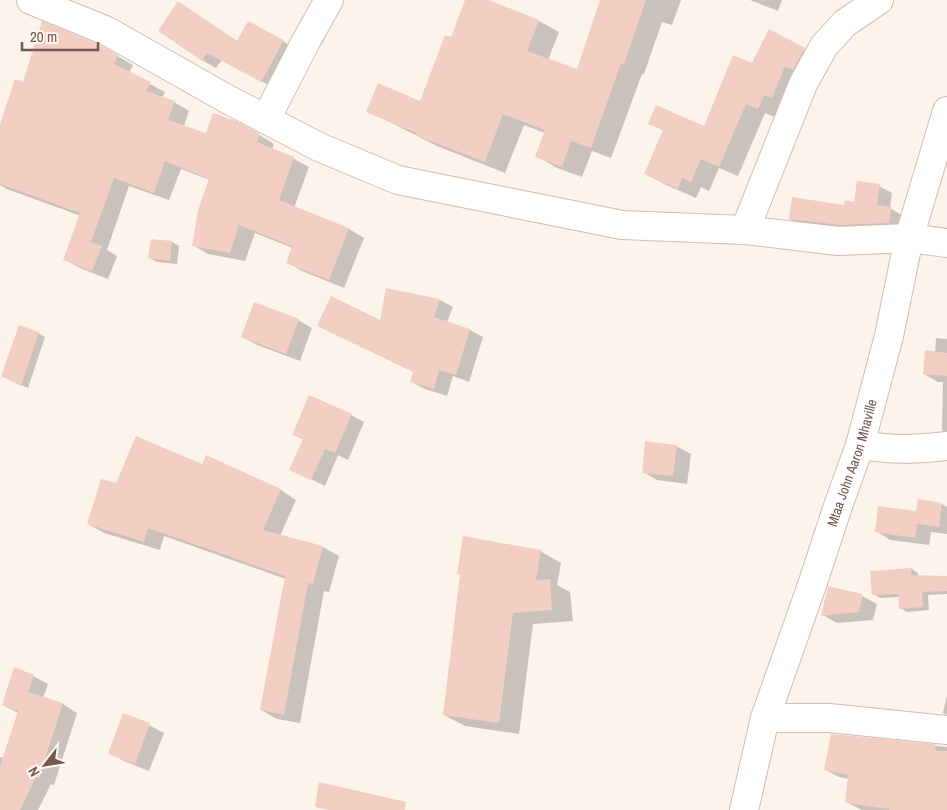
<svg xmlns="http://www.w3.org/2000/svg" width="947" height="810" viewBox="0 0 947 810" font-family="'Archivo Narrow',sans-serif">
  <rect width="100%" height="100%" fill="#fcf3eb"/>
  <!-- shadow -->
  <g fill="#0003">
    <polygon points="467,0 485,0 539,21 559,32 548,60 577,71 601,0 681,0 672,25 662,22 644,74 642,74 611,158 592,151 582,177 557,168 537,156 545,133 524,125 505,173 437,146 368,111 421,102 452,39"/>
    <polygon points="750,0 782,0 778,11"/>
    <polygon points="178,3 238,42 249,22 298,50 276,89 222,60 216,68 202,60"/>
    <polygon points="769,31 822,60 777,118 765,113 738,176 719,168 709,191 701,187 696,198 664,184 646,174 664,131 650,123 704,127 752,64"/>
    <polygon points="100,46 133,65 129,73 165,92 162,98 174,102 189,111 184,126 207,134 259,135 274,144 272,150 294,159 309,167 294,208 349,229 364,238 344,288 302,271 287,262 293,248 255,233 245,261 208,254 193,245 210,180 181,169 169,200 129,186 107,250 117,256 108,279 80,268 65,260 81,216 7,189 0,185 0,128 24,83"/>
    <polygon points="879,186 892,193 890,208 903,216 902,230 803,226 790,219 845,207 855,203"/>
    <polygon points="152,240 172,242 179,246 177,264 157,262 150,258"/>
    <polygon points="440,300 453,307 447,322 470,330 483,337 469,382 453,376 447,396 425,389 412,382 414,372 319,326 381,321"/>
    <polygon points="298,320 312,328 300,361 257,345 243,337"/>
    <polygon points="38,333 45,337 28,388 9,380"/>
    <polygon points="936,338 947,339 947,433 942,430 943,382 938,382 924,374 935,353"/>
    <polygon points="351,415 364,422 348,460 338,455 325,486 291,469 304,440 293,434"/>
    <polygon points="676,446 691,454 687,484 657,480 643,472"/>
    <polygon points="207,456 281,490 296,500 280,536 323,547 339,556 329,592 324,591 300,723 277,719 261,710 286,579 164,536 160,550 104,533 88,524 117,485 202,466"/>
    <polygon points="919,501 942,504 947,507 947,534 931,532 929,545 890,540 876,531 917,513"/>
    <polygon points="540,551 561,563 557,585 570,592 573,621 533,624 519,734 465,726 444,715"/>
    <polygon points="912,569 918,573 918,576 947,577 947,594 928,595 929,610 907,612 900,608 899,597 880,598 873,594"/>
    <polygon points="862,596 877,604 873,620 837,623 823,615"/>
    <polygon points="33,676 48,684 43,698 63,704 77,713 54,785 51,784 38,810 0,810 0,757 4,758 18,713 3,705"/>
    <polygon points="947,695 947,715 943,713"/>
    <polygon points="149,725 164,733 149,771 124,761 110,753"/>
    <polygon points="832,735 947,747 947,810 862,810 846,802 849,779 839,777 826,770"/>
  </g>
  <!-- building -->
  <g fill="#f2cfc2">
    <polygon points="465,0 489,0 539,20 527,51 577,69 600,0 646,0 624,64 621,63 591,148 571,141 562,167 535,157 545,130 503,114 485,162 415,135 416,133 366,112 378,83 420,101 445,35 451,37"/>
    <polygon points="178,1 237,41 248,21 284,40 261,82 207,53 202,61 158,31"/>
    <polygon points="42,21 100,45 118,55 114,64 151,82 146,91 175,101 168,120 206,133 213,113 236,121 260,134 257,142 294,157 279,200 349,228 329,280 286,263 292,246 239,225 230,253 192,246 198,210 209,179 165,161 154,193 114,178 91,242 102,246 92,271 63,260 80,213 0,184 0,124 15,79 23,82"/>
    <polygon points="769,29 805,48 793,70 785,66 772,98 764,95 758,109 746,104 719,167 701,159 691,182 682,178 678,189 644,174 663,130 648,124 656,105 704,126 733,55 752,63"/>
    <polygon points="857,181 880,184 877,205 891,207 889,223 840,225 789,219 792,197 844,205 845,200 854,202"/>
    <polygon points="151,239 172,241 170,261 148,258"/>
    <polygon points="386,288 440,299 434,317 470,329 456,375 439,370 434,389 410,382 413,372 317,326 331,296 380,320"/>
    <polygon points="254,302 299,319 286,354 241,337"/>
    <polygon points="19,325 39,332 21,386 1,376"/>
    <polygon points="925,350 947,353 947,376 923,374"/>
    <polygon points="309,395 352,414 335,453 325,449 311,480 289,470 303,439 292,435"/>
    <polygon points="136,436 202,464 206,455 281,489 263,530 323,546 313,584 308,583 284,715 260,710 285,576 148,528 144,542 87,524 101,479 116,483"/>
    <polygon points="645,441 677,445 673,476 642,473"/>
    <polygon points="918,499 942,503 939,527 917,524 915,538 875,532 878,506 916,511"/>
    <polygon points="463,536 541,550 536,580 550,579 552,610 513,613 499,723 443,715 460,575 457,574"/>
    <polygon points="912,568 911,575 947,576 947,591 922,592 923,607 899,609 898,594 872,595 870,571"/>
    <polygon points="828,586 863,594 859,612 821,616"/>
    <polygon points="14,667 34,675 28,692 63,703 39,778 36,777 20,810 0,810 0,766 18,711 2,705"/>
    <polygon points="123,713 150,723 135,764 108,754"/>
    <polygon points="831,734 935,744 936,751 947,751 947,810 889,810 889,809 845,803 848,775 824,770"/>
    <polygon points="319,782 406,802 405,810 329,810 315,807"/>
  </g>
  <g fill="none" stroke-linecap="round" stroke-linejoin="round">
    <defs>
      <g id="minor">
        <polyline points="31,0 107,31 227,99 319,147 398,180 622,225 745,230 838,241 909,238 947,243"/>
        <polyline points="266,119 305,43 329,0"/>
        <polyline points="745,230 803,84 824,46 845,23 879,0"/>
        <path d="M 860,445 C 894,450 914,450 947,446"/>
        <polyline points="765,718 829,718 947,730"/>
        <path id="s1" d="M 744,810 L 765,718 L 812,585 L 838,506 L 860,445 L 889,336 L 909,238 L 947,111"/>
      </g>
    </defs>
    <!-- minor casing -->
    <use href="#minor" stroke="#d2bcb2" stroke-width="30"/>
    <!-- minor -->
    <use href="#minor" stroke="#fff" stroke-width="28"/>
  </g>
  <g text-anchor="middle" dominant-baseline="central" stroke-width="5" stroke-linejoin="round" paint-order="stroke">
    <!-- street labels -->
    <g font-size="14" fill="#78574d" stroke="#fff8f1">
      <text stroke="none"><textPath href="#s1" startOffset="364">Mtaa John Aaron Mhaville</textPath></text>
    </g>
  </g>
  <!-- north arrow -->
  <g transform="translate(45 765) rotate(239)" stroke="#fff8f1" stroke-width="4" paint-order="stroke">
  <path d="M0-4L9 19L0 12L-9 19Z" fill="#78574d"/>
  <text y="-8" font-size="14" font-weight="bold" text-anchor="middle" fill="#78574d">N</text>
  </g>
  <!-- scale -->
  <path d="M22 42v8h76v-8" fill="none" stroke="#78574d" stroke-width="2.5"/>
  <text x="30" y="42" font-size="15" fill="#78574d" stroke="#fff8f1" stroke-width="4" paint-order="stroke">20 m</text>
</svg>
